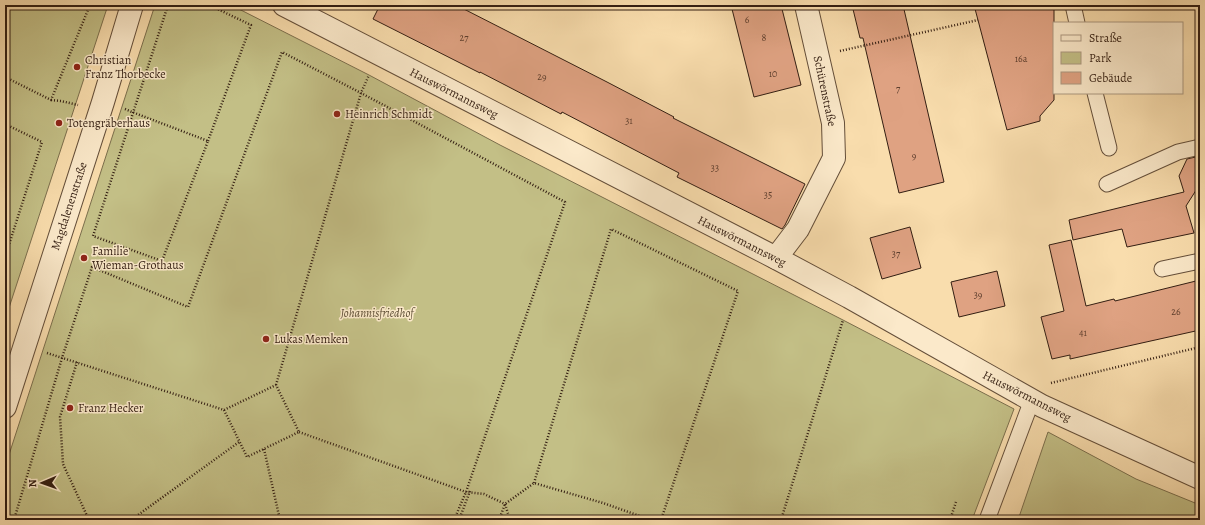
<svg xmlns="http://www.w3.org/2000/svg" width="1205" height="525" viewBox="0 0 1205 525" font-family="Alegreya,serif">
  <rect width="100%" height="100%" fill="#f9ddad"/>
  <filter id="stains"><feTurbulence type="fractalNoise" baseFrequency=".005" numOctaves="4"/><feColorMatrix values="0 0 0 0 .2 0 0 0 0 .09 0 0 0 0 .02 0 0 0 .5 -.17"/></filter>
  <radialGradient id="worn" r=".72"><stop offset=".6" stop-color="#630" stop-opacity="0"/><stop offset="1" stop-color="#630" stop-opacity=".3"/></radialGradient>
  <!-- green -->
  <g fill="#c3bf86" stroke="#7b6e4c">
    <polygon points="5,5 108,5 5,320"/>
    <polygon points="155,5 231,5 369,75 500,145 843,320 1014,409 972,520 5,520 5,467"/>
    <polygon points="1048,432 1136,479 1200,505 1200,520 1018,520"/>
  </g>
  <!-- building -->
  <g fill="#dfa282" stroke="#331e12">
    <polygon points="380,5 456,5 607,82 674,117 673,118 805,184 785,225 782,229 677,177 679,173 562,112 561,114 480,72 480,73 373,19"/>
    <polygon points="731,5 781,5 801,85 754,97"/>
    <polygon points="852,5 903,5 944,182 899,193 863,38 860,38"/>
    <polygon points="974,5 1054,5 1054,100 1040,116 1040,121 1007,130"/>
    <polygon points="1200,156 1200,184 1186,206 1194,233 1127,247 1122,229 1073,240 1069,220 1184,192 1179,176 1187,159"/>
    <polygon points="910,227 921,268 882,279 870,238"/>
    <polygon points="1071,240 1086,306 1114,299 1115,301 1200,280 1200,330 1070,359 1070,355 1052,359 1041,317 1064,311 1049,245"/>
    <polygon points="997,271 1005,306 959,317 951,282"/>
  </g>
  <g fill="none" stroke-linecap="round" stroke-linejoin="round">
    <defs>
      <g id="service">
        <polyline points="1073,5 1077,23"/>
        <polyline points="1095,93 1109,148"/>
        <polyline points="1107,184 1178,152 1200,147"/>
        <polyline points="1162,269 1200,261"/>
        <polyline points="987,520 1032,400"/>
      </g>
      <g id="minor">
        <polyline points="284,5 776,258 849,297 1042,406 1200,478"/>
        <polyline points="776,258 798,229 834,158 833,123 806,5"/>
        <polyline points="5,407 103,102 132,5"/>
      </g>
    </defs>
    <!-- service casing -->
    <use href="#service" stroke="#644e39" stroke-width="17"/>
    <!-- minor casing -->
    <use href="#minor" stroke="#644e39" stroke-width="24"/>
    <!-- path -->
    <g stroke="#331e12" stroke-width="2.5" stroke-dasharray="1 2" stroke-linecap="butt">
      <polyline points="840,51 978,20"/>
      <polyline points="5,77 51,100 90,5"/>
      <polyline points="51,100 61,101 78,105"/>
      <polyline points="125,109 132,112 208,141 162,261 93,236 168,5"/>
      <polyline points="5,124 42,142 5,257"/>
      <polyline points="208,141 251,25 209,5"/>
      <polyline points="47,353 224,410 276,385 299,432 247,457 224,410"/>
      <polyline points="77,362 60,417 63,464 89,520"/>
      <polyline points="1051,383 1200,347"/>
      <polyline points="276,385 361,93 369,75"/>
      <polyline points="299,432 466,492 484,494 505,504 510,520"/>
      <polyline points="264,449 280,520"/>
      <polyline points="534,483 611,229 738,291 661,520"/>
      <polyline points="14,520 62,358 92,267 188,307 282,52 361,93 565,202 466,492 454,520"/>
      <polyline points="131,520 239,442"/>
      <polyline points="459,520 470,491"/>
      <polyline points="499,520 505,504 534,483 603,503 651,520"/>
      <polyline points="781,520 843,320"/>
      <polyline points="950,520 956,502"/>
    </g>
    <!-- service -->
    <use href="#service" stroke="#fbe9ca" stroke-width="15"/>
    <!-- minor -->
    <use href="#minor" stroke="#fbe9ca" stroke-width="22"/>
  </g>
  <!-- markers -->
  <g fill="#8f2418" stroke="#fbe9ca" stroke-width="1.5">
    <circle cx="77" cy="67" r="4"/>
    <circle cx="337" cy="114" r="4"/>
    <circle cx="59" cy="123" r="4"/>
    <circle cx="84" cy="258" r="4"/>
    <circle cx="266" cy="339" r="4"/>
    <circle cx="70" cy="408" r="4"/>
  </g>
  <g text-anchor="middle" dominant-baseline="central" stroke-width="3" stroke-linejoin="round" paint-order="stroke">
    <!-- number labels -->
    <g font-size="10" fill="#5e3f2e">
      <text x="747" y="19">6</text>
      <text x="464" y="37">27</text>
      <text x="764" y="37">8</text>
      <text x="1021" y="58">16a</text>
      <text x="773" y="73">10</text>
      <text x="542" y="76">29</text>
      <text x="898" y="88">7</text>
      <text x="629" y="120">31</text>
      <text x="914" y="155">9</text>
      <text x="715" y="167">33</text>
      <text x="768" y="194">35</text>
      <text x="896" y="253">37</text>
      <text x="978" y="294">39</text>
      <text x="1176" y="311">26</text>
      <text x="1083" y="332">41</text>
    </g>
    <!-- poi labels -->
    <g font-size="12" fill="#331e12" stroke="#fbe9ca" text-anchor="start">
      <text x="85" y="60">Christian<tspan x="85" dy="14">Franz Thorbecke</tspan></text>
      <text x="345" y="114">Heinrich Schmidt</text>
      <text x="67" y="123">Totengräberhaus</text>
      <text x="92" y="251">Familie<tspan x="92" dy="14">Wieman-Grothaus</tspan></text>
      <text x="274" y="339">Lukas Memken</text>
      <text x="78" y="408">Franz Hecker</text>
    </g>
    <!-- street labels -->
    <g font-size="12" fill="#331e12" stroke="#fbe9ca">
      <text transform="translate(825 91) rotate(78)">Schürenstraße</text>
      <text transform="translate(454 93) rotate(27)">Hauswörmannsweg</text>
      <text transform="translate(69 206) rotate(-72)">Magdalenenstraße</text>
      <text transform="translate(742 241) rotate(27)">Hauswörmannsweg</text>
      <text transform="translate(1027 396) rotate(27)">Hauswörmannsweg</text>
    </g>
    <!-- park labels -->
    <g font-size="12" font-style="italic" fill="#5e4e35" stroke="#fbe9ca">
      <text x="377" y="313">Johannisfriedhof</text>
    </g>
  </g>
  <!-- margin -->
  <rect width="1205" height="525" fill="none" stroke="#f9ddad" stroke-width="20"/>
  <rect x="6" y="6" width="1193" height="513" fill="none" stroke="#331e12" stroke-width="2"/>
  <rect x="10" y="10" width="1185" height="505" fill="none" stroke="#331e12"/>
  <!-- legend -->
  <rect x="1053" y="22" width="130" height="72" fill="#fbe9ca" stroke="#ab9880"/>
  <rect x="1061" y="35" width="20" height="6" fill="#fbe9ca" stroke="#ab9880"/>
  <text x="1089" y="42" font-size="12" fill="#331e12">Straße</text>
  <rect x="1061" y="52" width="20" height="12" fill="#c3bf86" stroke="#ab9880"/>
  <text x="1089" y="62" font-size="12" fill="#331e12">Park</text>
  <rect x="1061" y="72" width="20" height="12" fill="#dfa282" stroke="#ab9880"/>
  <text x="1089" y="82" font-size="12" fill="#331e12">Gebäude</text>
  <!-- north arrow -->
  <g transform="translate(42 483) rotate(268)" stroke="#fbe9ca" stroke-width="3" paint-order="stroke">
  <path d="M0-3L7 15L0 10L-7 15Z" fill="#331e12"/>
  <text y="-6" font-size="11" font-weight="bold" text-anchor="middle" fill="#331e12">N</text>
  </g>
  <rect width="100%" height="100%" filter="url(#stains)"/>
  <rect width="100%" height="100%" fill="url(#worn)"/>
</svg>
